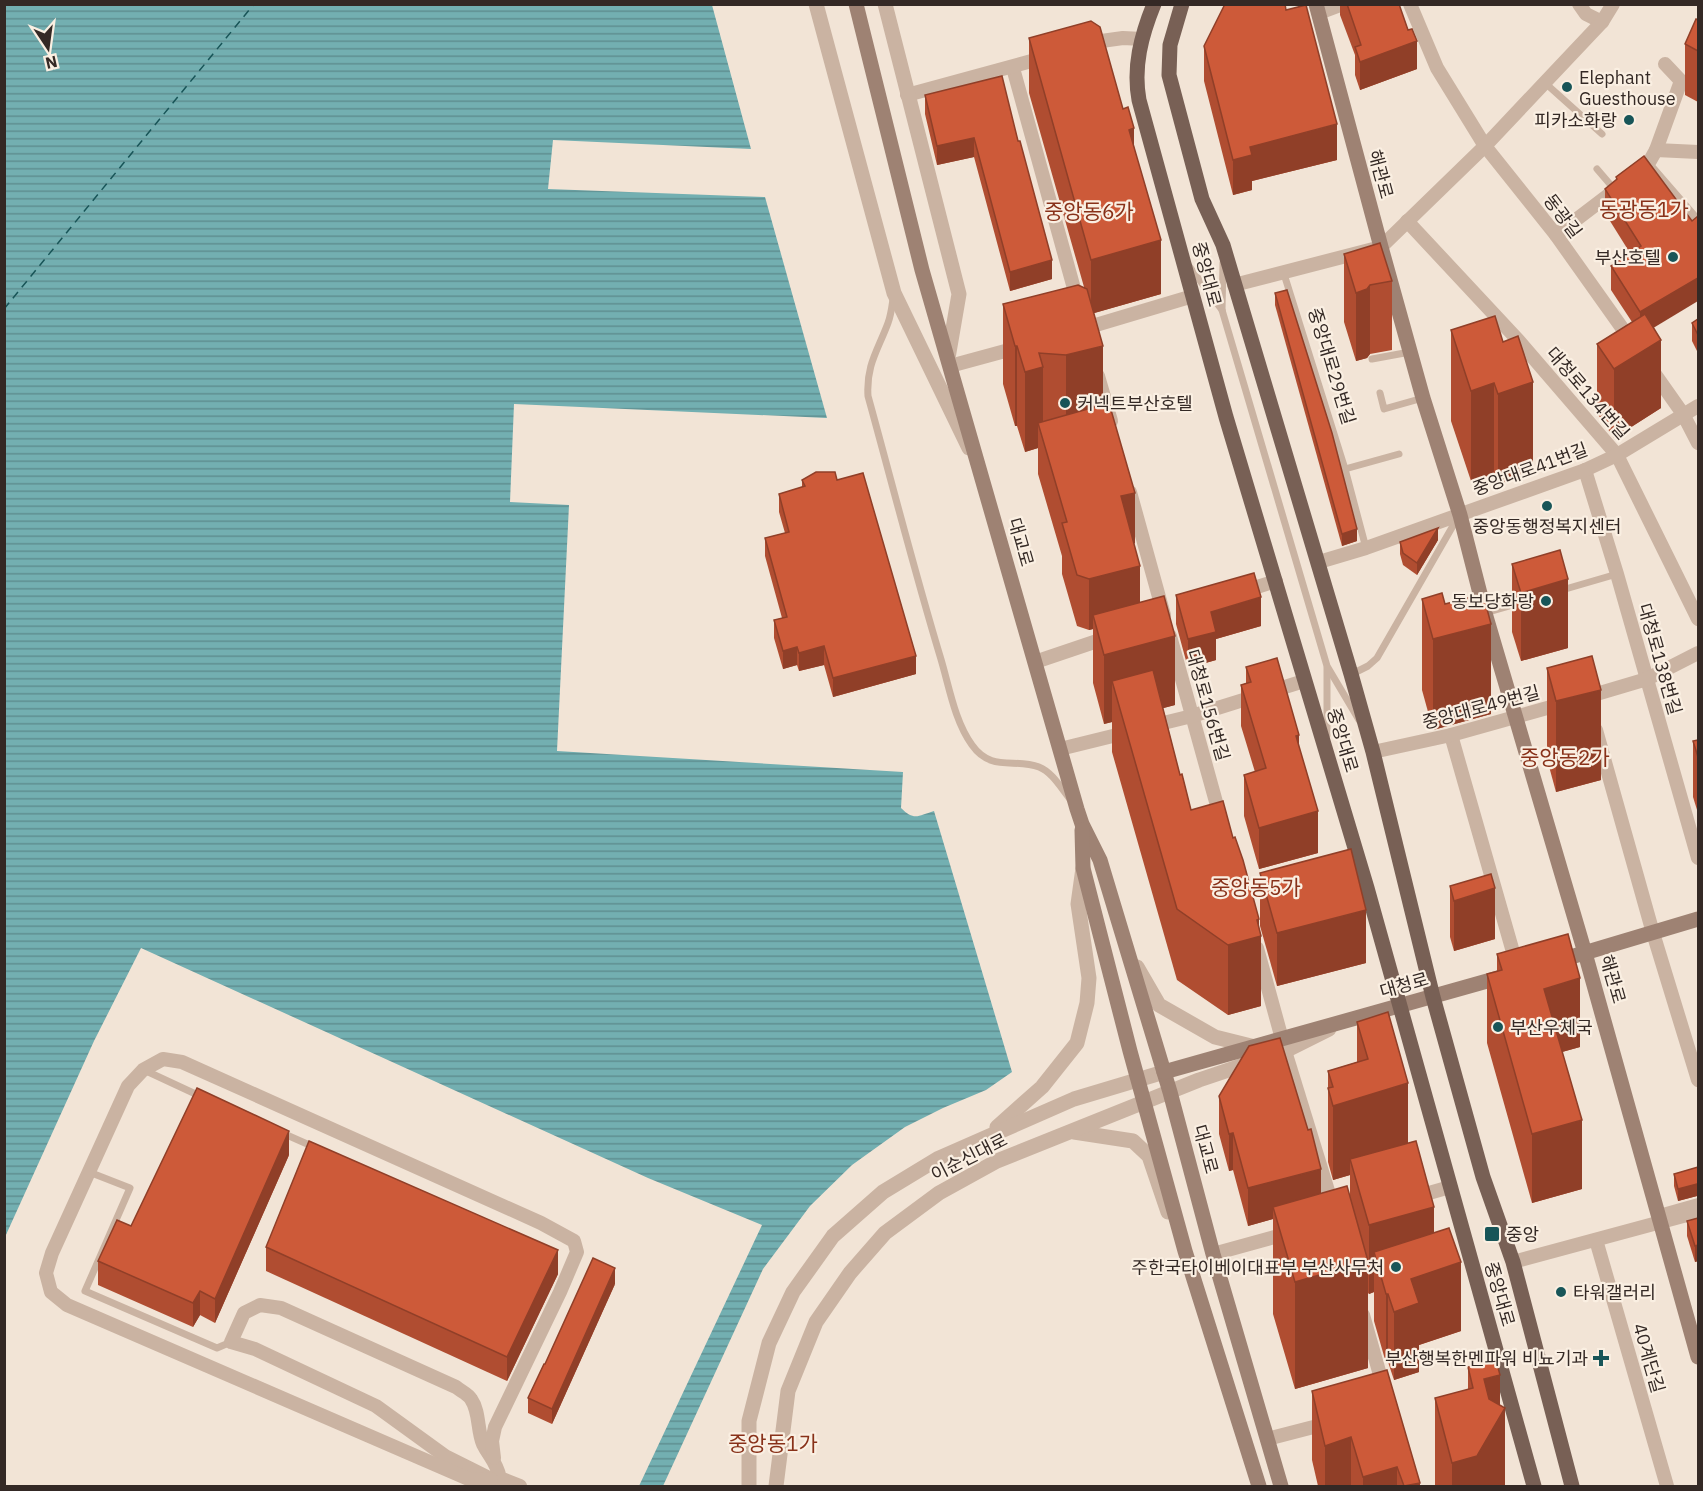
<svg xmlns="http://www.w3.org/2000/svg" width="1703" height="1491" viewBox="0 0 1703 1491" font-family="'IBM Plex Sans','Noto Sans KR',sans-serif">
  <defs>
    <pattern id="water-rules" width="6" height="5" patternUnits="userSpaceOnUse" patternTransform="scale(1.5)"><rect width="6" height="5" fill="#73afb1"/><path d="M0 2.5h6" fill="none" stroke="#5f8e90"/></pattern>
  </defs>
  <rect width="100%" height="100%" fill="#f2e4d6"/>
  <!-- water -->
  <path fill="url(#water-rules)" d="M 5,4 L 712,5 L 751,149 L 553,140 L 548,189 L 765,197 L 827,418 L 514,404 L 510,502 L 569,505 L 557,751 L 903,772 L 901,808 C 914,821 918,816 934,811 L 1012,1072 L 986,1090 L 943,1108 L 905,1127 L 852,1165 L 810,1206 L 763,1269 L 663,1486 L 639,1486 L 762,1225 L 648,1178 L 141,948 L 94,1041 L 5,1237 Z"/>
  <g fill="none" stroke-linecap="round" stroke-linejoin="round">
    <!-- ferry -->
    <polyline stroke="#185558" stroke-width="1.5" stroke-dasharray="8 6" stroke-linecap="butt" points="4,309 254,4"/>
    <!-- service -->
    <g stroke="#cab3a2" stroke-width="7">
      <polyline points="1544,82 1602,134"/>
      <polyline points="1597,169 1615,190"/>
      <polyline points="1223,263 1222,310 1327,666 1359,720"/>
      <polyline points="1189,266 1222,310"/>
      <polyline points="1284,274 1345,469 1366,548"/>
      <path d="M 893,299 C 892,306 891,315 888,323 C 878,350 866,365 868,396 C 892,483 914,570 940,656 C 949,685 954,720 972,745 C 991,772 1014,758 1039,767 C 1052,772 1061,788 1070,799"/>
      <polyline points="1372,359 1410,352"/>
      <polyline points="1380,393 1384,409 1423,398"/>
      <polyline points="1345,469 1399,454"/>
      <polyline points="1562,590 1617,574"/>
      <polyline points="1485,613 1520,603"/>
      <polyline points="1352,674 1368,666 1377,658 1458,517"/>
      <polyline points="1327,735 1327,668"/>
      <polyline points="144,1070 202,1097"/>
      <polyline points="280,1132 314,1147"/>
      <polyline points="89,1172 130,1188 85,1291 217,1348 231,1342"/>
    </g>
    <!-- pedestrian -->
    <polyline stroke="#cab3a2" stroke-width="10" points="1659,1214 1698,1203"/>
    <!-- minor -->
    <g stroke="#cab3a2" stroke-width="14">
      <polyline points="1410,4 1437,68 1485,146 1556,235 1632,342"/>
      <polyline points="1579,4 1586,14 1602,22"/>
      <polyline points="1319,13 1343,4"/>
      <polyline points="1087,43 1123,38 1142,39"/>
      <polyline points="1665,64 1681,81 1656,150 1647,166 1698,225"/>
      <polyline points="1013,68 1078,303"/>
      <polyline points="907,95 1046,57"/>
      <polyline points="1656,150 1698,152"/>
      <polyline points="1407,221 1518,340 1617,455 1698,619"/>
      <polyline points="1556,235 1619,187"/>
      <polyline points="1234,285 1381,247 1485,146 1602,22 1613,4"/>
      <polyline points="1079,330 1193,296"/>
      <polyline points="950,366 1020,347"/>
      <polyline points="1652,370 1683,414 1698,443"/>
      <polyline points="1098,376 1111,421"/>
      <polyline points="1585,470 1617,574 1698,858"/>
      <polyline points="1130,492 1164,615"/>
      <polyline points="1319,562 1366,548 1585,470 1617,455 1698,406"/>
      <polyline points="1241,592 1276,581"/>
      <polyline points="1170,636 1221,820"/>
      <polyline points="1035,662 1109,637"/>
      <polyline points="1583,698 1647,679 1698,653"/>
      <polyline points="1151,726 1192,716 1304,681"/>
      <polyline points="1596,730 1653,933 1698,1080"/>
      <polyline points="1451,735 1517,966"/>
      <polyline points="1060,749 1129,732"/>
      <polyline points="1373,752 1451,735 1565,703"/>
      <polyline points="1257,948 1282,1039"/>
      <polyline points="1285,1051 1333,1207"/>
      <polyline points="1415,1197 1450,1187"/>
      <polyline points="1596,1240 1667,1486"/>
      <polyline points="1213,1254 1289,1233"/>
      <polyline points="1513,1262 1698,1212"/>
      <polyline points="1363,1315 1384,1389"/>
      <polyline points="1267,1439 1329,1423"/>
      <path d="M 500,1478 C 496,1461 490,1458 483,1444 C 477,1430 480,1412 471,1399 C 468,1394 461,1391 456,1387 L 281,1308 L 260,1305 L 244,1313 L 231,1342 L 255,1349 L 376,1406 L 445,1456 L 491,1479 L 500,1478 L 520,1486"/>
      <polyline points="491,1479 471,1480 67,1305 51,1292 46,1273 52,1253 128,1086 143,1070 163,1059 182,1062 541,1223 574,1241 577,1252 560,1292 495,1427 492,1441 494,1458"/>
    </g>
    <!-- tertiary -->
    <g stroke="#cab3a2" stroke-width="15">
      <polyline points="816,4 894,293 969,448"/>
      <polyline points="885,4 959,294 948,358"/>
      <polyline points="1137,967 1159,1005 1215,1037 1255,1047"/>
      <polyline points="997,1127 1042,1087 1077,1043 1087,1003 1089,978 1078,904 1083,868"/>
      <polyline points="1074,1132 1133,1141 1149,1156 1168,1212"/>
      <polyline points="749,1486 749,1421 769,1343 793,1292 833,1236 883,1192 939,1158 1074,1099 1164,1072"/>
      <polyline points="776,1486 788,1391 816,1322 850,1273 885,1233 939,1193 997,1161 1199,1080 1285,1051 1329,1029"/>
    </g>
    <!-- secondary -->
    <g stroke="#9e8273" stroke-width="15">
      <polyline points="856,4 922,270 1077,809 1082,824 1100,860 1170,1092 1213,1254 1281,1486"/>
      <polyline points="1316,4 1381,247 1423,398 1460,515 1485,613 1585,953 1698,1357"/>
      <polyline points="1082,830 1083,868 1130,1051 1185,1251 1259,1486"/>
      <polyline points="1554,962 1698,919"/>
      <polyline points="1164,1072 1505,976"/>
    </g>
    <!-- primary -->
    <g stroke="#786055" stroke-width="15">
      <path d="M 1154,4 C 1141,36 1133,67 1139,100 L 1226,417 L 1367,888 L 1534,1486"/>
      <polyline points="1182,4 1170,45 1169,75 1202,199 1223,245 1351,674 1373,752 1433,997 1483,1177 1513,1262 1572,1486"/>
    </g>
  </g>
  <!-- wall -->
  <g fill="#b04d31">
    <polygon points="1340,4 1399,4 1417,69 1360,90 1355,75 1355,55 1340,15"/>
    <polygon points="1698,20 1698,102 1685,95 1685,44"/>
    <polygon points="1029,38 1123,109 1134,146 1161,294 1094,313 1103,404 1135,543 1134,544 1140,603 1175,705 1163,708 1180,775 1191,810 1233,838 1259,927 1261,1006 1228,1015 1177,980 1112,752 1112,722 1104,724 1093,683 1093,629 1089,630 1077,626 1062,574 1062,556 1038,474 1038,448 1025,452 1017,426 1015,426 1003,384 1003,304 1084,287 1029,93"/>
    <polygon points="1204,46 1337,160 1252,181 1252,190 1233,195 1204,81"/>
    <polygon points="925,95 1018,141 1052,279 1010,291 974,157 937,165 925,114"/>
    <polygon points="1644,156 1654,328 1661,408 1614,438 1597,413 1597,344 1632,322 1611,290 1611,266 1630,253 1605,213 1605,189 1616,181 1616,177"/>
    <polygon points="1344,254 1392,281 1392,350 1370,354 1367,358 1356,361 1344,322"/>
    <polygon points="1275,293 1357,541 1342,546 1275,305"/>
    <polygon points="1495,316 1533,473 1498,485 1494,474 1471,481 1451,421 1451,330"/>
    <polygon points="1698,319 1698,353 1692,341 1692,323"/>
    <polygon points="802,480 837,480 916,674 833,697 824,665 799,671 797,665 783,669 774,638 774,620 782,618 765,556 765,538 785,533 779,512 779,494 802,487"/>
    <polygon points="1438,540 1417,575 1403,565 1400,554 1400,542"/>
    <polygon points="1512,564 1568,648 1521,661 1512,632"/>
    <polygon points="1176,595 1261,626 1216,639 1216,660 1188,668 1176,624"/>
    <polygon points="1422,599 1445,604 1491,714 1433,730 1422,690"/>
    <polygon points="1246,667 1299,747 1318,853 1259,869 1244,816 1244,775 1255,772 1241,726 1241,685 1246,683"/>
    <polygon points="1547,668 1601,780 1556,792 1547,759"/>
    <polygon points="1698,740 1698,813 1693,797 1693,741"/>
    <polygon points="1260,873 1366,963 1277,986 1260,926"/>
    <polygon points="1450,886 1495,939 1454,951 1450,937"/>
    <polygon points="1497,954 1580,1047 1562,1052 1582,1189 1532,1203 1487,1043 1487,974 1497,971"/>
    <polygon points="1357,1022 1408,1143 1434,1232 1461,1331 1419,1345 1419,1372 1394,1380 1388,1362 1386,1363 1374,1321 1374,1292 1369,1294 1368,1293 1368,1368 1295,1389 1273,1314 1273,1219 1248,1226 1233,1170 1229,1171 1219,1134 1219,1096 1321,1194 1350,1195 1350,1175 1333,1180 1328,1162 1328,1071 1357,1062"/>
    <polygon points="289,1155 215,1323 200,1315 193,1327 98,1285 98,1261 131,1226"/>
    <polygon points="1698,1167 1698,1196 1697,1196 1678,1201 1674,1186 1674,1174"/>
    <polygon points="1698,1218 1698,1261 1695,1262 1687,1236 1687,1221"/>
    <polygon points="266,1247 558,1274 507,1381 266,1271"/>
    <polygon points="615,1284 552,1424 528,1413 528,1398 545,1364"/>
    <polygon points="1468,1367 1500,1405 1505,1486 1435,1486 1435,1398 1468,1390"/>
    <polygon points="1312,1391 1420,1486 1318,1486 1312,1460"/>
  </g>
  <!-- shaded-wall -->
  <g fill="#903f28">
    <polygon points="1417,41 1417,69 1360,90 1360,62"/>
    <polygon points="1337,124 1337,160 1252,181 1252,190 1233,195 1233,160 1250,147"/>
    <polygon points="1134,128 1134,183 1129,130"/>
    <polygon points="974,138 974,157 937,165 937,146"/>
    <polygon points="1161,240 1161,294 1091,314 1091,260"/>
    <polygon points="1052,260 1052,279 1010,291 1010,272"/>
    <polygon points="1698,278 1698,301 1640,336 1640,312"/>
    <polygon points="1370,285 1370,354 1367,358 1356,361 1356,293"/>
    <polygon points="1661,340 1661,408 1614,438 1614,369"/>
    <rect x="1015" y="346" width="2" height="80"/>
    <polygon points="1103,346 1103,426 1066,435 1066,355"/>
    <polygon points="1043,367 1043,441 1038,423 1038,448 1025,452 1025,372"/>
    <polygon points="1533,382 1533,473 1498,485 1498,394"/>
    <polygon points="1494,383 1494,474 1471,481 1471,391"/>
    <polygon points="1135,493 1135,543 1121,547 1121,496"/>
    <polygon points="1438,528 1438,540 1417,575 1417,563"/>
    <polygon points="1357,529 1357,541 1342,546 1342,534"/>
    <polygon points="1140,566 1140,617 1093,615 1093,629 1089,630 1089,579"/>
    <polygon points="1568,579 1568,648 1521,661 1521,593"/>
    <polygon points="1261,597 1261,626 1216,639 1216,660 1188,668 1188,639 1211,612"/>
    <polygon points="1491,624 1491,714 1433,730 1433,639"/>
    <polygon points="1175,636 1175,705 1123,719 1112,681 1112,722 1104,724 1104,655"/>
    <polygon points="824,646 824,665 799,671 799,653"/>
    <polygon points="797,647 797,665 783,669 783,651"/>
    <polygon points="916,656 916,674 833,697 833,678"/>
    <polygon points="1601,690 1601,780 1556,792 1556,701"/>
    <polygon points="1299,735 1299,776 1296,736"/>
    <polygon points="1318,811 1318,853 1259,869 1259,828"/>
    <polygon points="1495,888 1495,939 1454,951 1454,901"/>
    <polygon points="1366,910 1366,963 1277,986 1277,933"/>
    <polygon points="1259,919 1259,936 1261,936 1261,1006 1228,1015 1228,945 1257,920"/>
    <polygon points="1580,978 1580,1047 1544,1057 1544,989"/>
    <polygon points="1408,1083 1408,1157 1350,1159 1350,1175 1333,1180 1333,1106"/>
    <polygon points="1582,1120 1582,1189 1532,1203 1532,1134"/>
    <polygon points="289,1131 289,1155 215,1323 215,1299"/>
    <polygon points="1233,1133 1233,1170 1229,1171 1229,1134"/>
    <polygon points="1321,1169 1321,1206 1273,1207 1273,1219 1248,1226 1248,1188"/>
    <polygon points="1697,1184 1697,1196 1678,1201 1678,1189"/>
    <polygon points="1434,1207 1434,1271 1461,1262 1461,1331 1419,1345 1419,1372 1394,1380 1394,1312 1374,1252 1374,1292 1369,1294 1369,1225"/>
    <polygon points="1698,1245 1698,1261 1695,1262 1695,1246"/>
    <polygon points="558,1250 558,1274 507,1381 507,1357"/>
    <polygon points="1368,1261 1368,1368 1295,1389 1295,1282"/>
    <polygon points="615,1268 615,1284 552,1424 552,1409"/>
    <polygon points="200,1291 200,1315 193,1327 193,1303"/>
    <polygon points="1386,1294 1388,1294 1388,1362 1386,1363"/>
    <polygon points="1500,1375 1500,1417 1505,1408 1505,1486 1452,1486 1452,1463 1484,1379"/>
    <polygon points="1351,1437 1351,1486 1325,1486 1325,1446"/>
    <polygon points="1397,1467 1397,1486 1363,1486 1363,1477"/>
    <polygon points="1420,1483 1420,1486 1404,1486"/>
  </g>
  <!-- building -->
  <g fill="#cd5a39" stroke="#903f28" stroke-width="1.5">
    <polygon points="1225,4 1285,4 1286,10 1306,5 1337,124 1250,147 1252,155 1233,160 1204,46"/>
    <polygon points="1347,4 1399,4 1408,30 1412,29 1417,41 1360,62 1355,47 1361,45"/>
    <polygon points="1696,19 1698,20 1698,51 1685,44"/>
    <polygon points="1091,21 1100,27 1123,109 1128,107 1134,128 1129,130 1161,240 1091,260 1029,38"/>
    <polygon points="1002,76 1018,141 1020,141 1052,260 1010,272 974,138 937,146 925,95"/>
    <polygon points="1644,156 1692,221 1698,216 1698,278 1640,312 1611,266 1641,246 1605,189 1617,179 1616,177"/>
    <polygon points="1380,243 1392,281 1370,285 1367,289 1356,293 1344,254"/>
    <polygon points="1078,285 1087,289 1103,346 1066,355 1039,353 1043,367 1025,372 1017,346 1015,346 1003,304"/>
    <polygon points="1287,290 1332,433 1357,529 1342,534 1275,293"/>
    <polygon points="1645,314 1661,340 1614,369 1597,344"/>
    <polygon points="1495,316 1503,342 1518,336 1533,382 1498,394 1494,383 1471,391 1451,330"/>
    <polygon points="1698,319 1698,335 1692,323"/>
    <polygon points="1109,403 1135,493 1121,496 1140,566 1089,579 1077,575 1062,523 1067,522 1038,423"/>
    <polygon points="816,472 835,472 837,480 863,473 916,656 833,678 824,646 799,653 797,647 783,651 774,620 787,617 765,538 789,532 779,494 805,486 802,480"/>
    <polygon points="1438,528 1417,563 1403,553 1400,542"/>
    <polygon points="1560,550 1568,579 1521,593 1512,564"/>
    <polygon points="1254,573 1261,597 1211,612 1216,632 1188,639 1176,595"/>
    <polygon points="1442,593 1445,604 1483,594 1491,624 1433,639 1422,599"/>
    <polygon points="1164,596 1175,636 1104,655 1093,615"/>
    <polygon points="1592,656 1601,690 1556,701 1547,668"/>
    <polygon points="1277,658 1299,735 1296,736 1318,811 1259,828 1244,775 1266,768 1241,685 1251,682 1246,667"/>
    <polygon points="1153,670 1180,775 1182,774 1191,810 1223,801 1233,838 1235,837 1243,860 1259,919 1257,920 1261,936 1228,945 1177,909 1112,681"/>
    <polygon points="1698,740 1698,757 1693,741"/>
    <polygon points="1351,849 1366,910 1277,933 1260,873"/>
    <polygon points="1491,874 1495,888 1454,901 1450,886"/>
    <polygon points="1568,934 1580,978 1544,989 1582,1120 1532,1134 1487,974 1502,970 1497,954"/>
    <polygon points="1388,1012 1408,1083 1333,1106 1328,1088 1333,1087 1328,1071 1368,1059 1357,1022"/>
    <polygon points="1280,1038 1308,1130 1311,1129 1321,1169 1248,1188 1233,1133 1229,1134 1219,1096 1249,1046"/>
    <polygon points="197,1088 289,1131 215,1299 200,1291 193,1303 98,1261 117,1220 131,1226"/>
    <polygon points="309,1141 558,1250 507,1357 266,1247"/>
    <polygon points="1416,1141 1434,1207 1369,1225 1350,1159"/>
    <polygon points="1698,1167 1698,1184 1697,1184 1678,1189 1674,1174"/>
    <polygon points="1347,1186 1368,1261 1295,1282 1273,1207"/>
    <polygon points="1698,1218 1698,1245 1695,1246 1687,1221"/>
    <polygon points="1449,1228 1461,1262 1411,1279 1419,1303 1394,1312 1388,1294 1386,1294 1374,1252"/>
    <polygon points="593,1258 615,1268 552,1409 528,1398 544,1364 545,1364"/>
    <polygon points="1496,1360 1500,1375 1484,1379 1489,1399 1505,1408 1477,1456 1452,1463 1435,1398 1473,1388 1468,1367"/>
    <polygon points="1387,1370 1420,1483 1404,1486 1397,1467 1363,1477 1351,1437 1325,1446 1312,1391"/>
  </g>
  <!-- markers -->
  <g fill="#185558" stroke="#faefe2" stroke-width="2">
    <circle cx="1567" cy="87" r="6"/>
    <circle cx="1629" cy="120" r="6"/>
    <circle cx="1673" cy="257" r="6"/>
    <circle cx="1065" cy="403" r="6"/>
    <circle cx="1547" cy="506" r="6"/>
    <circle cx="1546" cy="601" r="6"/>
    <circle cx="1498" cy="1027" r="6"/>
    <rect x="1484" y="1226" width="16" height="16" rx="3"/>
    <circle cx="1396" cy="1267" r="6"/>
    <circle cx="1561" cy="1292" r="6"/>
    <path d="M1598 1349h6v6h6v6h-6v6h-6v-6h-6v-6h6z"/>
  </g>
  <g text-anchor="middle" dominant-baseline="central" stroke-width="4.5" stroke-linejoin="round" paint-order="stroke">
    <!-- poi labels -->
    <g font-size="18" fill="#342925" stroke="#faefe2" text-anchor="start">
      <text x="1579" y="77">Elephant<tspan x="1579" dy="21">Guesthouse</tspan></text>
      <text x="1617" y="120" text-anchor="end">피카소화랑</text>
      <text x="1661" y="257" text-anchor="end">부산호텔</text>
      <text x="1077" y="403">커넥트부산호텔</text>
      <text x="1547" y="526" text-anchor="middle">중앙동행정복지센터</text>
      <text x="1534" y="601" text-anchor="end">동보당화랑</text>
      <text x="1510" y="1027">부산우체국</text>
      <text x="1506" y="1234">중앙</text>
      <text x="1384" y="1267" text-anchor="end">주한국타이베이대표부 부산사무처</text>
      <text x="1573" y="1292">타워갤러리</text>
      <text x="1588" y="1358" text-anchor="end">부산행복한멘파워 비뇨기과</text>
    </g>
    <!-- street labels -->
    <g font-size="18" fill="#342925" stroke="#faefe2">
      <text transform="translate(1381 174) rotate(75)">해관로</text>
      <text transform="translate(1563 216) rotate(53)">동광길</text>
      <text transform="translate(1207 274) rotate(75)">중앙대로</text>
      <text transform="translate(1332 366) rotate(73)">중앙대로29번길</text>
      <text transform="translate(1588 393) rotate(49)">대청로134번길</text>
      <text transform="translate(1530 469) rotate(-20)">중앙대로41번길</text>
      <text transform="translate(1021 542) rotate(74)">대교로</text>
      <text transform="translate(1660 659) rotate(74)">대청로138번길</text>
      <text transform="translate(1208 705) rotate(74)">대청로156번길</text>
      <text transform="translate(1481 707) rotate(-15)">중앙대로49번길</text>
      <text transform="translate(1343 740) rotate(73)">중앙대로</text>
      <text transform="translate(1613 979) rotate(74)">해관로</text>
      <text transform="translate(1404 985) rotate(-16)">대청로</text>
      <text transform="translate(1206 1149) rotate(75)">대교로</text>
      <text transform="translate(969 1157) rotate(-27)">이순신대로</text>
      <text transform="translate(1500 1294) rotate(74)">중앙대로</text>
      <text transform="translate(1649 1358) rotate(74)">40계단길</text>
    </g>
    <!-- quarter labels -->
    <g font-size="21" fill="#883119" stroke="#faefe2">
      <text x="1644" y="209">동광동1가</text>
      <text x="1089" y="211">중앙동6가</text>
      <text x="1565" y="757">중앙동2가</text>
      <text x="1256" y="887">중앙동5가</text>
      <text x="773" y="1443">중앙동1가</text>
    </g>
  </g>
  <!-- border -->
  <rect width="1703" height="1491" fill="none" stroke="#342925" stroke-width="12"/>
  <!-- north arrow -->
  <g transform="translate(48 48) rotate(167)" stroke="#faefe2" stroke-width="4.5" paint-order="stroke">
  <path d="M0-4.5L10 22L0 15L-10 22Z" fill="#342925"/>
  <text y="-9" font-size="16" font-weight="bold" text-anchor="middle" fill="#342925">N</text>
  </g>
</svg>
